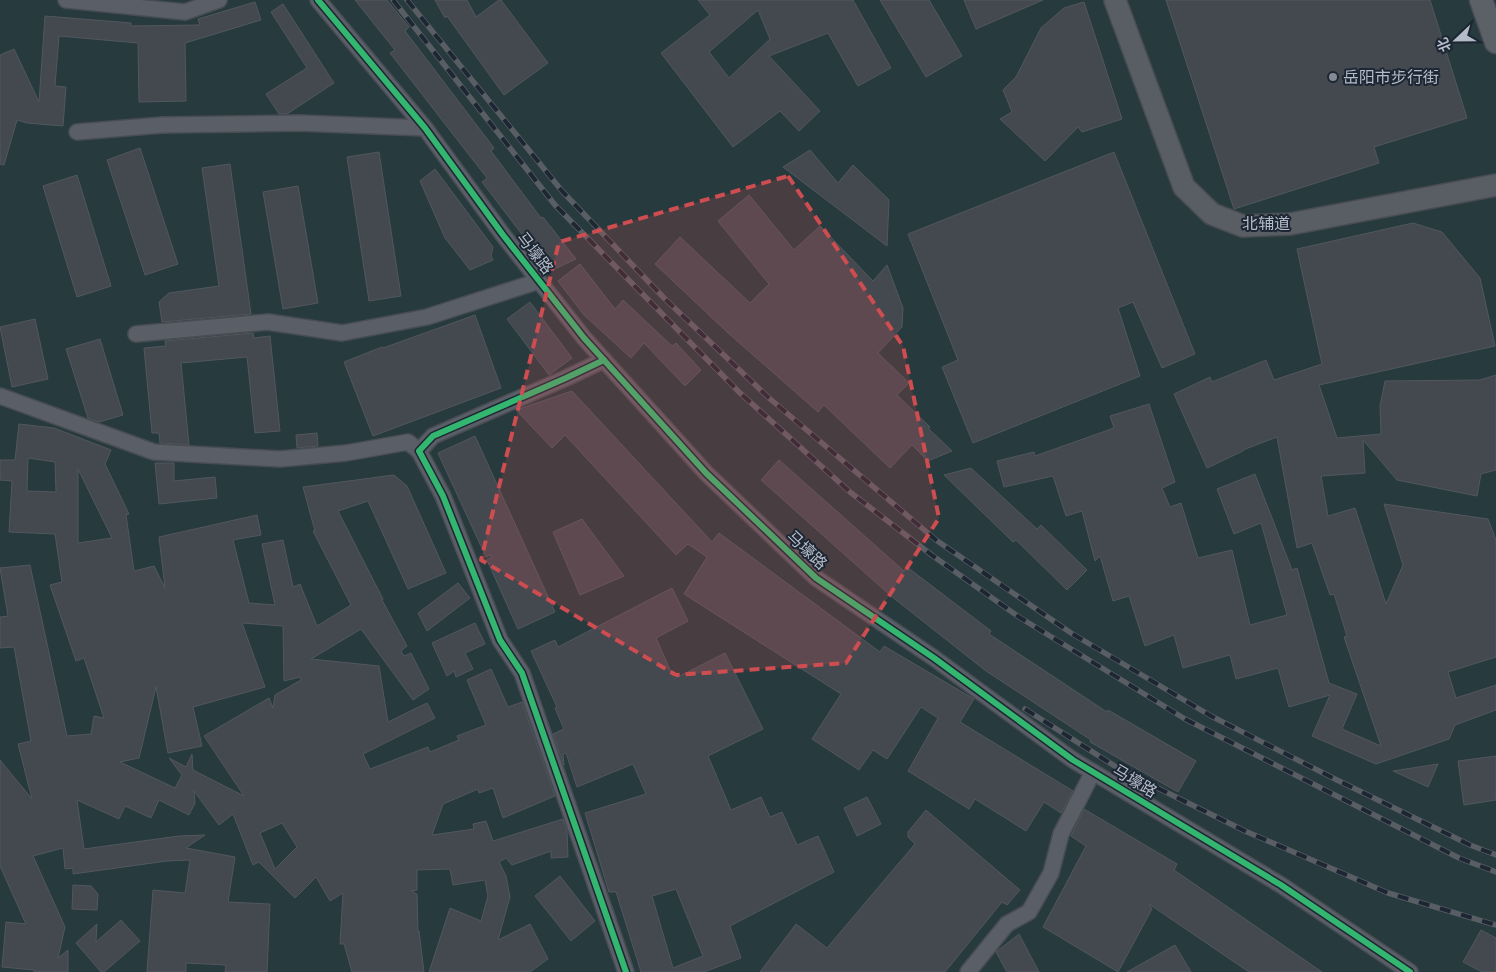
<svg xmlns="http://www.w3.org/2000/svg" width="1496" height="972" viewBox="0 0 1496 972" font-family="'Space Grotesk','Noto Sans SC',sans-serif">
  <rect width="100%" height="100%" fill="#2a3038"/>
  <!-- green -->
  <rect fill="#273a3e" x="0" y="0" width="1496" height="972"/>
  <!-- building -->
  <g fill="#444950" stroke="#52575f" fill-rule="evenodd">
    <polygon points="355,0 387,0 409,27 405,31 494,148 491,151 541,218 543,217 576,259 550,271 482,182 487,178 390,53 395,50"/>
    <polygon points="435,0 467,0 476,17 499,0 501,0 548,63 504,95 447,16 445,18"/>
    <path d="M 698,0 L 853,0 L 891,68 L 858,86 L 828,33 L 769,56 L 820,111 L 799,131 L 780,111 L 733,147 L 661,53 L 710,15 ZM 758,10 L 770,39 L 729,78 L 709,52 Z"/>
    <polygon points="880,0 929,0 962,56 926,77"/>
    <polygon points="964,0 1043,0 976,29"/>
    <polygon points="1166,0 1430,0 1467,118 1374,147 1379,163 1234,209"/>
    <polygon points="255,2 261,20 185,43 186,101 139,102 138,43 59,36 55,86 66,87 63,126 27,123 17,120 4,165 0,164 0,55 14,49 39,102 45,16 131,23 131,26 200,25 198,19"/>
    <polygon points="1084,2 1122,119 1082,132 1078,127 1045,161 1000,119 1012,112 1003,90 1016,77 1041,28 1064,8"/>
    <polygon points="283,4 334,83 287,114 279,114 266,94 307,68 271,12"/>
    <polygon points="140,148 178,264 145,275 107,160"/>
    <polygon points="810,150 838,183 853,165 889,200 887,246 783,167"/>
    <polygon points="379,152 401,296 369,301 347,157"/>
    <polygon points="1114,152 1195,354 1162,368 1133,302 1118,308 1140,376 973,443 942,367 958,360 908,234"/>
    <polygon points="230,164 251,314 162,322 159,302 169,293 219,286 202,168"/>
    <polygon points="435,169 493,247 491,256 493,260 470,270 445,238 420,181"/>
    <polygon points="77,175 111,286 77,297 43,186"/>
    <polygon points="298,186 318,303 283,309 263,192"/>
    <polygon points="749,195 794,250 820,226 873,281 887,265 903,308 902,327 878,353 909,383 897,395 930,427 928,428 952,451 928,461 912,445 890,468 824,405 818,412 727,332 655,264 680,237 750,303 769,284 718,221"/>
    <polygon points="1413,223 1442,232 1480,278 1495,346 1319,385 1337,438 1381,434 1380,406 1385,381 1480,380 1496,375 1496,470 1481,474 1477,496 1397,480 1363,440 1365,473 1321,476 1328,516 1355,508 1386,604 1403,565 1384,504 1488,519 1496,540 1496,657 1448,672 1456,698 1496,685 1496,710 1455,725 1449,739 1376,764 1312,736 1330,695 1289,707 1278,668 1236,679 1230,655 1183,668 1174,635 1145,646 1129,596 1113,601 1100,556 1095,561 1082,511 1066,516 1053,476 1004,487 997,461 1034,452 1035,456 1114,428 1110,416 1149,404 1175,482 1162,488 1170,507 1181,503 1198,558 1232,550 1250,625 1287,615 1261,523 1234,534 1217,489 1255,474 1292,570 1297,568 1329,683 1357,694 1342,729 1381,746 1344,637 1347,636 1334,594 1330,595 1312,543 1297,548 1277,437 1243,450 1243,451 1207,468 1174,394 1210,377 1212,382 1266,360 1274,380 1322,364 1297,249"/>
    <polygon points="580,264 615,309 623,300 672,346 676,343 701,370 685,386 644,343 631,358 584,315 558,281"/>
    <polygon points="530,302 572,358 549,375 507,319"/>
    <polygon points="475,315 501,388 373,436 344,362 382,347 383,348"/>
    <polygon points="35,319 48,379 12,387 0,327"/>
    <polygon points="253,333 254,338 270,336 280,431 255,433 247,357 181,363 189,445 160,443 159,433 152,433 144,348 166,346 165,341"/>
    <polygon points="100,339 123,415 99,422 88,418 66,349"/>
    <polygon points="572,391 712,542 719,533 880,652 884,646 974,699 960,722 1073,791 1061,813 1044,802 1026,831 975,799 969,809 908,771 938,718 921,707 887,759 873,750 859,770 812,739 841,694 684,594 707,557 688,544 676,555 565,435 552,448 516,410"/>
    <path d="M 19,424 L 54,428 L 111,450 L 105,464 L 129,514 L 126,515 L 134,571 L 154,566 L 165,588 L 159,537 L 257,515 L 261,535 L 233,540 L 249,603 L 275,605 L 262,544 L 283,540 L 293,587 L 300,584 L 317,626 L 351,605 L 313,531 L 315,531 L 303,487 L 394,475 L 407,486 L 446,573 L 408,589 L 368,501 L 338,511 L 383,599 L 382,600 L 407,646 L 401,651 L 404,656 L 411,653 L 429,689 L 413,700 L 361,629 L 311,659 L 379,666 L 388,722 L 427,703 L 435,718 L 363,754 L 370,769 L 428,747 L 430,752 L 459,740 L 457,736 L 486,725 L 467,680 L 491,669 L 508,707 L 522,702 L 555,796 L 503,818 L 493,788 L 479,793 L 478,789 L 443,804 L 432,835 L 474,829 L 473,824 L 486,821 L 493,841 L 563,819 L 567,831 L 568,857 L 551,858 L 551,851 L 512,865 L 506,858 L 499,862 L 506,876 L 510,897 L 498,940 L 530,924 L 548,959 L 530,972 L 429,972 L 450,908 L 481,921 L 488,896 L 485,880 L 453,885 L 450,869 L 417,870 L 417,890 L 411,891 L 417,894 L 418,932 L 419,931 L 424,972 L 352,972 L 344,944 L 340,944 L 343,893 L 330,901 L 316,877 L 295,898 L 259,862 L 253,865 L 233,814 L 219,825 L 194,791 L 195,803 L 189,815 L 159,800 L 151,818 L 125,806 L 119,819 L 77,800 L 84,849 L 179,836 L 205,835 L 186,848 L 235,857 L 228,902 L 270,904 L 267,972 L 225,972 L 226,965 L 186,963 L 186,972 L 147,972 L 153,890 L 185,893 L 190,860 L 167,861 L 73,874 L 73,868 L 65,869 L 63,848 L 33,856 L 65,927 L 58,958 L 68,950 L 68,972 L 34,972 L 34,970 L 2,967 L 6,922 L 26,924 L 0,866 L 0,760 L 32,799 L 18,744 L 31,741 L 14,647 L 0,648 L 0,617 L 8,616 L 0,568 L 30,565 L 67,736 L 91,734 L 94,716 L 104,718 L 84,658 L 76,661 L 50,585 L 62,582 L 55,534 L 9,532 L 12,481 L 0,480 L 0,460 L 15,460 ZM 28,458 L 55,462 L 56,492 L 27,491 ZM 78,469 L 112,538 L 78,543 ZM 242,623 L 283,626 L 284,681 L 300,677 L 301,680 L 275,695 L 273,708 L 269,698 L 204,736 L 244,796 L 193,770 L 192,754 L 186,767 L 169,758 L 182,775 L 175,788 L 120,762 L 139,758 L 156,687 L 168,753 L 202,746 L 193,707 L 265,687 ZM 282,823 L 297,847 L 275,869 L 260,833 Z"/>
    <polygon points="317,433 318,446 297,448 296,435"/>
    <polygon points="475,436 555,612 518,629 487,560 492,557 491,555 486,557 438,453"/>
    <polygon points="779,460 904,571 907,567 991,631 989,634 1107,712 1108,710 1196,761 1178,792 1090,742 1091,740 986,671 891,596 761,480"/>
    <polygon points="155,463 174,463 174,481 215,477 217,498 159,504"/>
    <polygon points="971,468 1037,529 1041,525 1087,570 1067,590 1016,540 1013,542 944,475"/>
    <polygon points="582,519 624,576 580,595 553,532"/>
    <polygon points="458,583 470,598 427,631 418,613"/>
    <path d="M 672,588 L 688,621 L 656,638 L 674,679 L 725,653 L 763,729 L 708,756 L 731,810 L 761,797 L 770,817 L 782,812 L 797,845 L 818,836 L 834,872 L 730,926 L 741,958 L 704,972 L 641,972 L 616,892 L 609,892 L 585,813 L 646,794 L 633,764 L 577,787 L 566,753 L 563,754 L 564,765 L 553,734 L 564,729 L 555,708 L 557,707 L 531,651 L 555,640 L 558,647 ZM 676,889 L 703,956 L 673,968 L 652,896 Z"/>
    <polygon points="475,623 485,644 465,653 473,669 456,677 454,671 447,676 432,643"/>
    <polygon points="1496,756 1496,800 1464,805 1458,761"/>
    <polygon points="1438,764 1428,787 1393,771"/>
    <polygon points="867,797 881,824 857,836 844,808"/>
    <polygon points="1084,809 1177,864 1174,870 1322,972 1249,972 1149,904 1152,909 1118,972 1043,927 1086,846 1071,836"/>
    <polygon points="926,810 1020,890 1007,905 1002,902 945,972 760,972 796,924 827,948 915,844 908,837 908,832"/>
    <polygon points="560,876 595,921 571,941 535,896"/>
    <polygon points="73,885 91,886 98,894 97,910 72,909"/>
    <polygon points="121,920 140,941 104,972 101,972 76,943 97,924 96,942"/>
    <polygon points="1481,930 1496,938 1496,972 1482,972 1463,962"/>
    <polygon points="1019,934 1039,972 1007,972 996,952"/>
    <polygon points="1175,945 1191,972 1127,972"/>
  </g>
  <g fill="none" stroke-linecap="round" stroke-linejoin="round">
    <defs>
      <g id="street">
        <polyline points="66,0 185,12 219,0"/>
        <polyline points="318,0 425,128 503,235 584,338 706,473 816,578 934,658 1073,760 1281,885 1410,972"/>
        <polyline points="77,132 162,125 299,123 425,128"/>
        <polyline points="136,334 268,322 342,333 427,317 539,281"/>
        <polyline points="604,360 566,378 433,436 419,451 443,496 500,640 522,673 626,972"/>
        <polyline points="0,396 154,452 280,459 346,453 408,442 419,451"/>
        <polyline points="968,972 1007,924 1029,912 1051,873 1061,834 1093,772"/>
      </g>
      <polyline id="secondary" points="1115,0 1184,187 1212,214 1243,226 1290,224 1496,185"/>
      <polyline id="primary" points="1481,0 1496,42"/>
    </defs>
    <!-- street casing -->
    <use href="#street" stroke="#484c53" stroke-width="18"/>
    <!-- secondary casing -->
    <use href="#secondary" stroke="#484c53" stroke-width="24"/>
    <!-- primary casing -->
    <use href="#primary" stroke="#484c55" stroke-width="25"/>
    <!-- street -->
    <use href="#street" stroke="#5a5e66" stroke-width="15"/>
    <!-- secondary -->
    <use href="#secondary" stroke="#595d64" stroke-width="21"/>
    <!-- primary -->
    <use href="#primary" stroke="#5c6168" stroke-width="22"/>
    <defs>
      <g id="rail">
        <polyline points="393,0 555,205 739,392 850,492 933,556 1019,617 1185,719 1459,858 1496,872"/>
        <polyline points="407,0 562,191 664,298 769,398 936,540 1071,633 1211,716 1337,780 1470,845 1496,855"/>
        <polyline points="1025,709 1121,770 1245,831 1388,893 1496,925"/>
      </g>
    </defs>
    <!-- rail casing -->
    <use href="#rail" stroke="#595d64" stroke-width="5.5"/>
    <!-- rail -->
    <use href="#rail" stroke="#1d2633" stroke-width="4" stroke-dasharray="11" stroke-linecap="butt"/>
    <defs>
      <g id="cycleway">
        <polyline points="318,0 425,128 503,235 584,338 706,473 816,578 934,658 1073,760 1281,885 1410,972"/>
        <polyline points="604,360 566,378 433,436 419,451 443,496 500,640 522,673 626,972"/>
      </g>
    </defs>
    <!-- cycleway casing -->
    <use href="#cycleway" stroke="#1d2633" stroke-width="9"/>
    <!-- cycleway -->
    <use href="#cycleway" stroke="#33b770" stroke-width="6"/>
  </g>
  <!-- marked area -->
  <path fill="#ce4d50" fill-opacity="0.2" stroke="#ce4d50" stroke-width="4" stroke-dasharray="10 6" stroke-linejoin="round" d="M 788,176 L 903,346 L 939,518 L 846,663 L 676,675 L 481,560 L 559,242 Z"/>
  <!-- markers -->
  <circle fill="#848b96" stroke="#1d2633" stroke-width="2" cx="1333" cy="77" r="5"/>
  <g text-anchor="middle" dominant-baseline="central" stroke-width="4" stroke-linejoin="round" paint-order="stroke">
    <!-- poi labels -->
    <g font-size="16" fill="#b4bcc9" stroke="#1d2633" text-anchor="start">
      <text x="1343" y="77">岳阳市步行街</text>
    </g>
    <!-- street labels -->
    <g font-size="16" fill="#b4bcc9" stroke="#1d2633">
      <text x="1266" y="223">北辅道</text>
      <text transform="translate(535 253) rotate(52)">马壕路</text>
      <text transform="translate(807 550) rotate(43)">马壕路</text>
      <text transform="translate(1135 781) rotate(31)">马壕路</text>
    </g>
  </g>
  <!-- north arrow -->
  <g transform="translate(1456 40) rotate(248)" stroke="#1d2633" stroke-width="4" paint-order="stroke">
  <path d="M0-4L9 19L0 12L-9 19Z" fill="#b4bcc9"/>
  <text y="-8" font-size="14" font-weight="bold" text-anchor="middle" fill="#b4bcc9">北</text>
  </g>
</svg>
